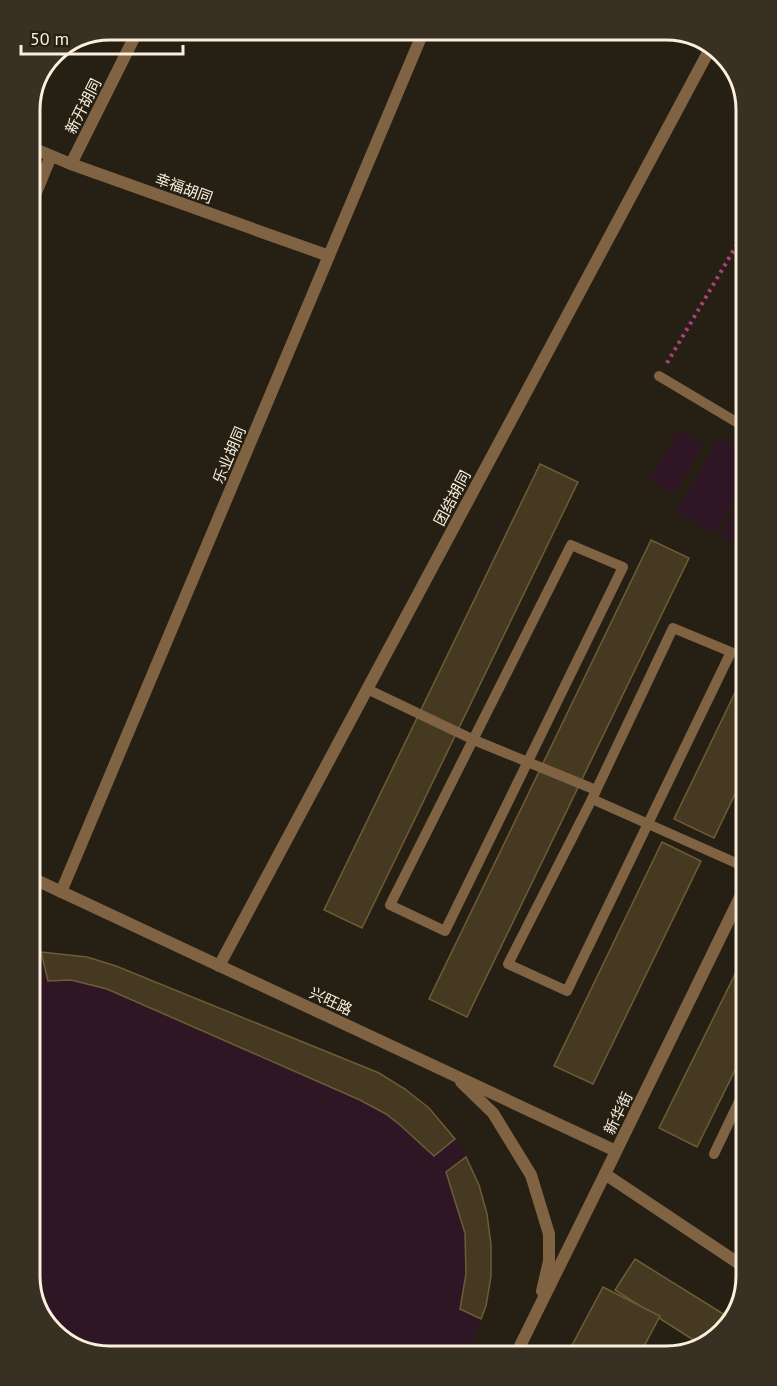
<svg xmlns="http://www.w3.org/2000/svg" width="777" height="1386" viewBox="0 0 777 1386" font-family="'PT Sans','Noto Sans SC',sans-serif">
  <rect width="100%" height="100%" fill="#261f13"/>
  <!-- green -->
  <g fill="#2f1624">
    <polygon points="679,429 704,444 674,495 649,480"/>
    <polygon points="719,437 743,451 743,486 715,534 676,511"/>
    <polygon points="743,494 743,549 719,535"/>
    <path d="M 57,952 L 87,957 L 116,966 L 379,1073 C 396,1083 413,1093 428,1107 C 495,1169 509,1273 467,1352 L 105,1356 L 65,1342 L 36,1307 L 34,953 Z"/>
  </g>
  <!-- building -->
  <g fill="#453a21" stroke="#6e5c35" stroke-width="1.5">
    <polygon points="540,464 578,482 362,928 324,910"/>
    <polygon points="651,540 689,558 467,1017 429,999"/>
    <polygon points="744,674 744,775 714,838 674,819"/>
    <polygon points="662,842 701,861 593,1084 554,1066"/>
    <polygon points="41,952 87,957 116,966 379,1073 405,1089 429,1108 455,1139 434,1156 400,1125 386,1114 360,1100 107,989 71,980 48,981"/>
    <polygon points="745,954 746,1048 697,1147 659,1128"/>
    <polygon points="466,1157 479,1185 487,1214 491,1245 491,1276 486,1306 481,1319 460,1309 466,1274 465,1233 446,1172"/>
    <polygon points="635,1259 733,1320 733,1321 703,1346 615,1290"/>
    <polygon points="603,1287 660,1316 642,1350 569,1351"/>
  </g>
  <g fill="none" stroke-linecap="round" stroke-linejoin="round">
    <!-- path -->
    <polyline stroke="#ad3e7e" stroke-width="4" stroke-dasharray="3 4.5" stroke-linecap="butt" points="667,363 742,236"/>
    <!-- service -->
    <g stroke="#806343" stroke-width="10">
      <polyline points="659,376 743,426"/>
      <polygon points="571,545 623,567 445,931 390,905"/>
      <polygon points="673,628 731,652 567,991 508,964 592,799"/>
      <polyline points="367,689 474,740 596,790"/>
      <polyline points="592,799 745,867"/>
      <polyline points="714,1154 746,1087"/>
    </g>
    <!-- minor -->
    <g stroke="#806343" stroke-width="12">
      <polyline points="30,147 71,164 329,256"/>
      <polyline points="71,164 138,30"/>
      <polyline points="31,205 51,156"/>
      <polyline points="61,892 424,30"/>
      <polyline points="219,966 712,45"/>
      <polyline points="605,1174 745,887"/>
    </g>
    <!-- tertiary -->
    <g stroke="#806343" stroke-width="12">
      <polyline points="34,879 616,1151"/>
      <polyline points="461,1082 493,1113 531,1175 549,1234 549,1261 542,1291"/>
      <polyline points="517,1352 605,1174 747,1269"/>
    </g>
  </g>
  <g text-anchor="middle" dominant-baseline="central" stroke-width="4.5" stroke-linejoin="round" paint-order="stroke">
    <!-- street labels -->
    <g font-size="15" fill="#fbeedc" stroke="#261f13">
      <text transform="translate(83 106) rotate(-63)">新开胡同</text>
      <text transform="translate(184 188) rotate(20)">幸福胡同</text>
      <text transform="translate(229 455) rotate(-67)">乐业胡同</text>
      <text transform="translate(452 498) rotate(-62)">团结胡同</text>
      <text transform="translate(331 1001) rotate(25)">兴旺路</text>
      <text transform="translate(618 1113) rotate(-64)">新华街</text>
    </g>
  </g>
  <!-- crop -->
  <path d="M0 0H777V1386H0ZM110 40H666A70 70 0 0 1 736 110V1276A70 70 0 0 1 666 1346H110A70 70 0 0 1 40 1276V110A70 70 0 0 1 110 40Z" fill="#373023" fill-rule="evenodd"/>
  <path fill="none" stroke="#fbeedc" stroke-width="3" d="M110 40H666A70 70 0 0 1 736 110V1276A70 70 0 0 1 666 1346H110A70 70 0 0 1 40 1276V110A70 70 0 0 1 110 40Z"/>
  <!-- scale -->
  <path d="M21 45v9h162v-9" fill="none" stroke="#fbeedc" stroke-width="3"/>
  <text x="30" y="45" font-size="18" fill="#fbeedc" stroke="#261f13" stroke-width="4.5" paint-order="stroke">50 m</text>
</svg>
